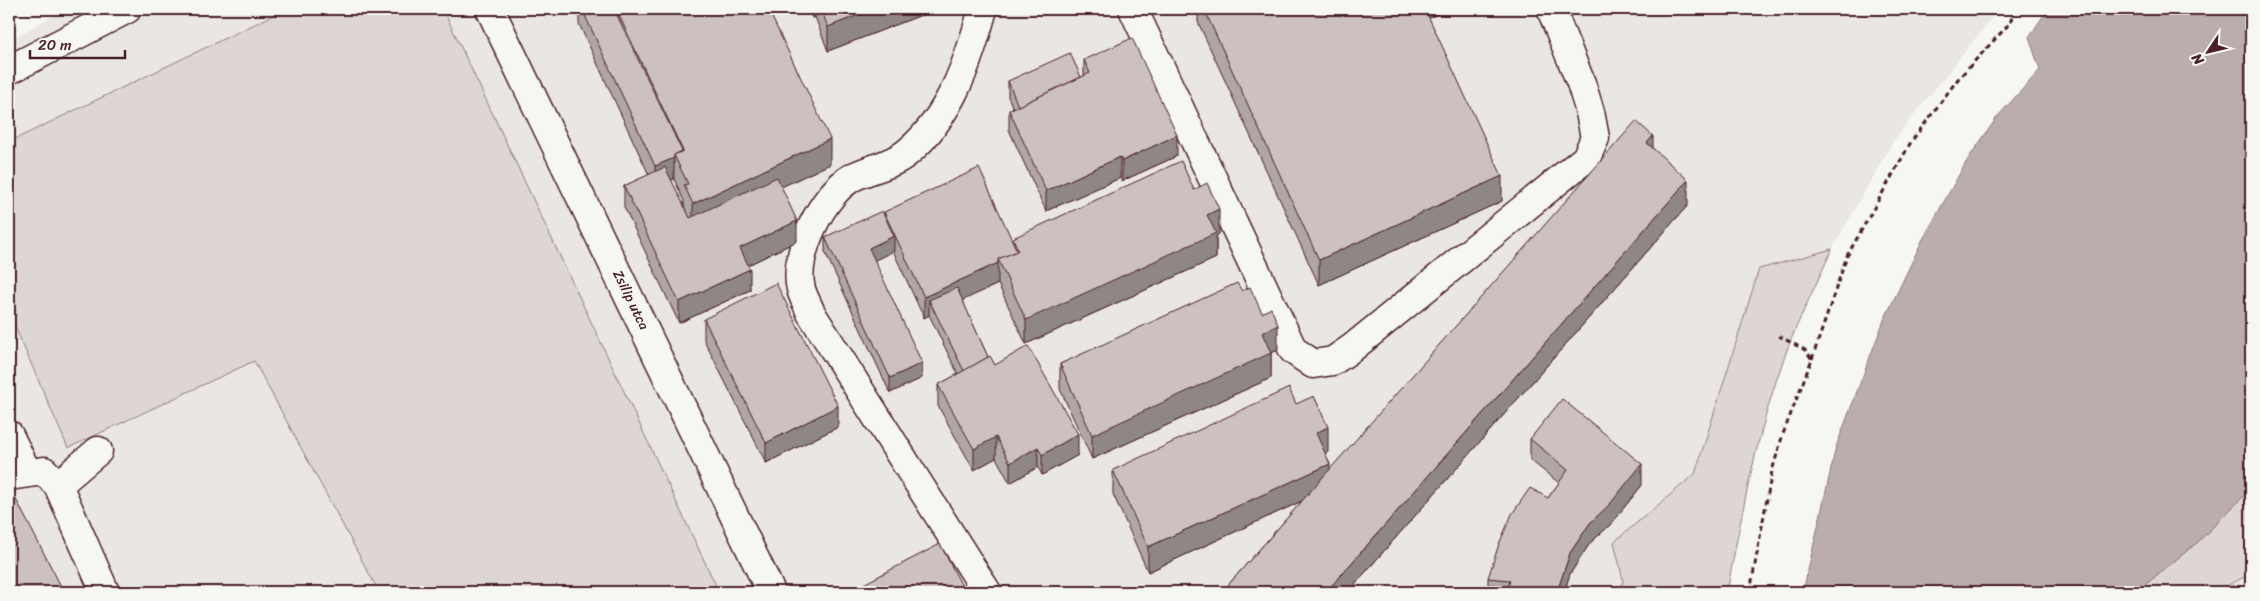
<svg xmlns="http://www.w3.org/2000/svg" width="2260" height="601" viewBox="0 0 2260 601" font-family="Sriracha,sans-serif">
  <rect width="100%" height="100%" fill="#f6f6f2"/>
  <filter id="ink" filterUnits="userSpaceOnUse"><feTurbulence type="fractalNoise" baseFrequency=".02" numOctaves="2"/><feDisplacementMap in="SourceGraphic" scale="10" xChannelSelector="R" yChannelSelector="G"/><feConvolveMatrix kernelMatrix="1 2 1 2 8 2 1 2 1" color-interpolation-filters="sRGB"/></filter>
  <g filter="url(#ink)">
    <!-- built -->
    <g fill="#e9e6e3">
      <polygon points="64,9 1989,9 1995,14 1894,140 1832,249 1759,269 1695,474 1614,542 1623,580 1620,592 9,592 9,41"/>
      <polygon points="2251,574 2251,592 2213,592"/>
    </g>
    <!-- green -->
    <g fill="#ddd6d5" stroke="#947a80">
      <polygon points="286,9 443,9 719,592 379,592 254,361 68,448 9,313 9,142"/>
      <path d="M 1832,249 C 1817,283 1800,316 1787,350 C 1758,428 1742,511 1727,592 L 1620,592 L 1623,580 L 1614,542 L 1695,474 L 1759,269 Z"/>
      <polygon points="2251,489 2251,574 2213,592 2136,592 2199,541"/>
    </g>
    <!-- water -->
    <polygon fill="#bbadae" stroke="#8e747a" points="2048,9 2251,9 2251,489 2199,541 2136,592 1803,592 1836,447 1884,320 1923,239 1968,159 1998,116 2040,70 2029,37"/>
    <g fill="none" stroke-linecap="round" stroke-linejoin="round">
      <defs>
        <g id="minor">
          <polyline points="490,9 771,592"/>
          <path d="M 983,9 C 969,60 951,116 908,152 C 893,165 871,168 853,177 C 823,193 792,255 801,289 C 803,297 808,305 811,313 L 987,592"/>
          <polyline points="1133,9 1293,350 1313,364 1333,361 1352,348 1586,158 1595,138 1590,112 1581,83 1551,9"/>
          <polyline points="9,435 27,472"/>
          <polyline points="9,476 44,471 58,485 105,592"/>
          <polyline points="58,485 98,451"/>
        </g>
        <polyline id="major" points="9,70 127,9"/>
      </defs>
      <!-- minor casing -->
      <use href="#minor" stroke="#4a1f2b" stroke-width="31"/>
      <!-- major casing -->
      <use href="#major" stroke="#4a1f2b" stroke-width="31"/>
      <!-- path -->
      <g stroke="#4a1f2b" stroke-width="3" stroke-dasharray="5 4" stroke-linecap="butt">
        <polyline points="1812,359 1847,256 1911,142 1958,79 2010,23 2013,14 2009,9"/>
        <polyline points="1750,592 1772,471 1783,434 1812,359 1805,350 1779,336"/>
      </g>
      <!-- minor -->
      <use href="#minor" stroke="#f6f6f2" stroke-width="28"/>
      <!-- major -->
      <use href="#major" stroke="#f6f6f2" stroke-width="28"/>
    </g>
    <!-- wall -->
    <g fill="#afa6a5" stroke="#4a1f2b" fill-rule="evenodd">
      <path d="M 579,9 L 768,9 L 830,164 L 781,187 L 797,241 L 748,265 L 750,290 L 679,323 L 624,207 L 624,186 L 649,175 L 579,24 ZM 674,179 L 684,201 L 684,207 L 671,180 Z"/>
      <polygon points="808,9 937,9 828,51 815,17 812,18"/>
      <polygon points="1198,9 1448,9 1429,18 1502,201 1319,285 1198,22"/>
      <polygon points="1084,60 1177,156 1122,181 1120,178 1046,211 1009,130 1009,110 1013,108 1008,97 1008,81 1081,77 1084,76"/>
      <polygon points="1653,149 1688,205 1348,592 1222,592 1302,501 1148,572 1113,494 1113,470 1296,404 1328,452 1325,453 1330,470"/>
      <polygon points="1194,190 1219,234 1216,236 1216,258 1026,344 998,284 962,300 988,357 1078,455 1042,475 1038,467 1010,483 996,458 974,470 938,406 938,385 958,374 929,315 924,318 893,251 874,260 922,378 890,393 825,252 825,237 884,216 884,212 1013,242 1013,238"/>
      <polygon points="1242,291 1278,350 1271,353 1271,378 1092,459 1060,389 1060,364"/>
      <polygon points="704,319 838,427 766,463 704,340"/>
      <polygon points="1530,439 1642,485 1610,525 1590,543 1570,574 1564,592 1488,592 1488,578 1559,483 1530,460"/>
    </g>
    <!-- shaded-wall -->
    <g fill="#8f8786" stroke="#4a1f2b">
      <polygon points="812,9 815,9 815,17 812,18"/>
      <polygon points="874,9 937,9 828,51 828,27"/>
      <polygon points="1419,9 1448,9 1419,22"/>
      <polygon points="1177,135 1177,156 1122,181 1122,161"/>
      <polygon points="1653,136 1653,161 1647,143"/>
      <polygon points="830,139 830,164 693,229 693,204"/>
      <polygon points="1120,157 1120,178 1046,211 1046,191"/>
      <polygon points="674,158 674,179 655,187 655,166"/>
      <polygon points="1502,176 1502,201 1319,285 1319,260"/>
      <polygon points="1688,180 1688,205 1348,592 1326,592"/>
      <polygon points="1219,209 1219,234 1216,236 1216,258 1026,344 1026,320 1207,215"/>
      <polygon points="797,221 797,241 740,269 740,248"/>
      <polygon points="894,236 894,251 869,263 869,248"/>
      <polygon points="998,263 998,284 935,313 929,300 929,315 924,318 924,297"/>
      <polygon points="750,269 750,290 679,323 679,302"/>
      <polygon points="1278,325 1278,350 1271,353 1271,378 1092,459 1092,435 1262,333"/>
      <polygon points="922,363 922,378 890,393 890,378"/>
      <polygon points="838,406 838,427 766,463 766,443"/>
      <polygon points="1328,427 1328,452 1316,458 1316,433"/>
      <polygon points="1078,434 1078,455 1042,475 1042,455"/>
      <polygon points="996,437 996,458 974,470 974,449"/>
      <polygon points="1038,447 1038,467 1010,483 1010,463"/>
      <polygon points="1330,464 1330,488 1148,572 1148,547"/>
      <polygon points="1642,464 1642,485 1610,525 1590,543 1570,574 1564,592 1557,592 1570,553 1590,523"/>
    </g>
    <!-- building -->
    <g fill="#ccc1c0" stroke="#4a1f2b">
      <polygon points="582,9 614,9 682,151 674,155 674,158 655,166"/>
      <polygon points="616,9 768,9 830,139 693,204 684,185 688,184 674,155 683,151"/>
      <polygon points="821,9 874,9 828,27"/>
      <polygon points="1204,9 1425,9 1502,176 1319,260"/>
      <polygon points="1132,38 1177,135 1122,161 1120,157 1046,191 1009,110 1090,73 1084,60"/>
      <polygon points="1070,53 1081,77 1018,106 1008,81"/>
      <polygon points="1636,121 1653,136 1647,143 1688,180 1326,592 1222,592"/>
      <polygon points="1181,161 1194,190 1207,183 1219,209 1207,215 1216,233 1026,320 998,259 1018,250 1013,238"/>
      <polygon points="665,167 690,218 777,177 797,221 740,248 750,269 679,302 624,186"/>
      <polygon points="979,168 1017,251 998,259 998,263 924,297 884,212"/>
      <polygon points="882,211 894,236 869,248 922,363 890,378 825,237"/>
      <polygon points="776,283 838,406 766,443 704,319"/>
      <polygon points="1237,283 1242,291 1250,287 1262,313 1271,308 1278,325 1262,333 1271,353 1092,435 1060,364"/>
      <polygon points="957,288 988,357 964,371 929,300"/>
      <polygon points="1028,346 1078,434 1042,455 1038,447 1010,463 996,437 974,449 938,385 990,356 995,365"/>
      <polygon points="1289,388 1296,404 1314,396 1328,427 1316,433 1330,464 1148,547 1113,470"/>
      <polygon points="1562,399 1642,464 1610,504 1590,523 1570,553 1557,592 1507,592 1510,580 1488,578 1499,544 1512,514 1530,488 1548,498 1568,470 1530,439"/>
      <polygon points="9,486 64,592 9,592"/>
      <polygon points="940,544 965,592 856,592 854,589"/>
    </g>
  </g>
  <g text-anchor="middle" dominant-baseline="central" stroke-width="5" stroke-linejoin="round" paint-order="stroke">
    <!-- street labels -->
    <g font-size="14" fill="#4a1f2b" stroke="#f6f6f2">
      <text transform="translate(631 300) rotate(64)">Zsilip utca</text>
    </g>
  </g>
  <!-- margin -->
  <rect width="2260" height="601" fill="none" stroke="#f6f6f2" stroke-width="30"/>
  <rect x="15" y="15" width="2230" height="571" fill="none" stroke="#4a1f2b" stroke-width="2" filter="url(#ink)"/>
  <!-- north arrow -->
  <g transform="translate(2208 52) rotate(235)" stroke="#f6f6f2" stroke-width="4" paint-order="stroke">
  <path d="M0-4L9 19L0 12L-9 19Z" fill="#4a1f2b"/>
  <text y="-8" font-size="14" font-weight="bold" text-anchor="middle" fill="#4a1f2b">N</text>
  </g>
  <!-- scale -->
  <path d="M30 50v8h95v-8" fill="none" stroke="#4a1f2b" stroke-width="2.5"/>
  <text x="38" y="50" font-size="15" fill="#4a1f2b" stroke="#f6f6f2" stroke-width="4" paint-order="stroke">20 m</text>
</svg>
